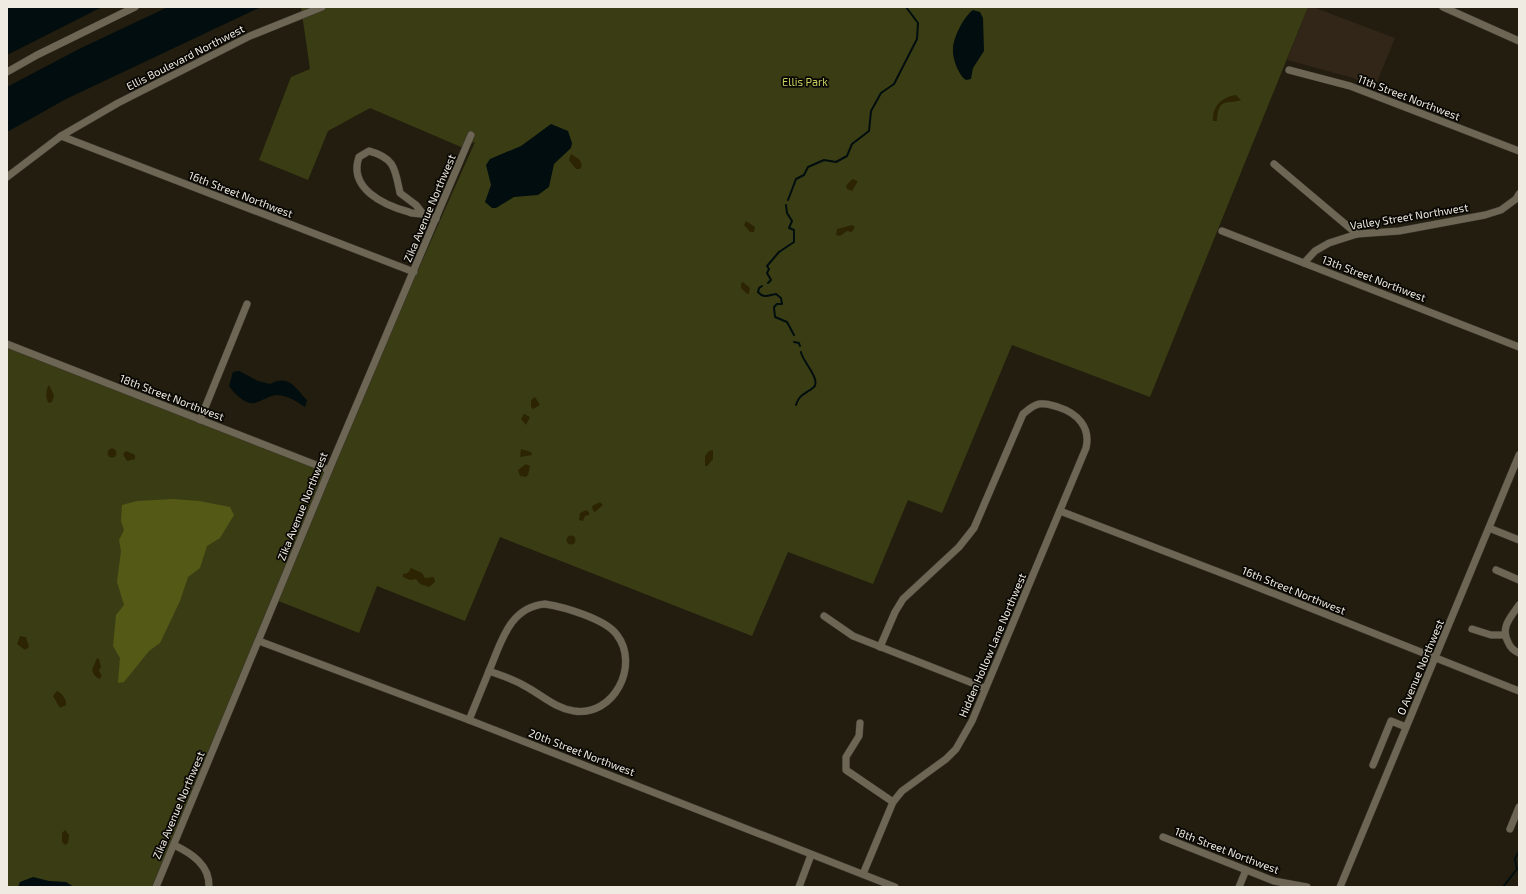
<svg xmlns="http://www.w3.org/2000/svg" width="1526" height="894" viewBox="0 0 1526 894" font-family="'Exo 2',sans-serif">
  <rect width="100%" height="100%" fill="#221d0e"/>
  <!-- commercial -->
  <polygon fill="#312618" points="1308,7 1313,7 1395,38 1375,87 1353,78 1287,60"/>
  <!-- green -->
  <polygon fill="#3a3d14" points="301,7 1308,7 1150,397 1012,345 942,513 908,500 873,584 788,552 752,636 500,537 465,621 377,586 359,633 276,600 156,887 7,887 7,344 329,470 475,142 461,147 370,108 328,131 308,180 259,160 291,77 310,69"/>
  <!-- forest -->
  <polygon fill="#555916" points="172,499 199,501 230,507 234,515 220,538 207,546 200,568 188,577 180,601 160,643 149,651 124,682 118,683 120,658 113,646 116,615 124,605 117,582 121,551 119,540 124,530 121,521 122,505 137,501"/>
  <!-- sand -->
  <g fill="#2c2403">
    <path d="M 1236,95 L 1241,100 C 1228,105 1218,96 1217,121 L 1213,121 C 1212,106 1222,97 1236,95 Z"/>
    <polygon points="571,154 580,160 582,166 580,169 576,169 569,160"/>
    <polygon points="852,179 858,181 852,191 847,189 846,186"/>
    <polygon points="746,221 755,227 754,232 750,232 744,225"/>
    <polygon points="852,225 855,227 852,232 847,231 840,236 836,235 837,229"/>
    <polygon points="743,282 750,288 749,294 747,294 741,288 741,283"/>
    <path d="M 49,385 L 54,395 L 52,402 L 49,403 C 45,400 46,388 49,385 Z"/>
    <polygon points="535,397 540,405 533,409 531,407 531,400"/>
    <polygon points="524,414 530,417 526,425 521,419"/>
    <circle cx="112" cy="453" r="4.5"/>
    <polygon points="521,449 531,452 532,455 520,457"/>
    <polygon points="713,450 713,459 707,466 705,466 705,456 709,451"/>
    <polygon points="126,451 135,455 135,459 127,461 123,454"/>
    <polygon points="526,464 530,466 528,475 526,477 520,476 518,470"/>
    <polygon points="600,502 603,505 595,512 593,511 592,506"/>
    <polygon points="586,510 589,512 589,515 585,516 583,521 579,520 580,513"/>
    <circle cx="571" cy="540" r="4.5"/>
    <polygon points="411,568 422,573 425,578 434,577 435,582 429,587 420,584 416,579 410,580 403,577 403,574 408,573"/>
    <polygon points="20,636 26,637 29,647 25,650 17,644"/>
    <polygon points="97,658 99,659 101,667 99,671 102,676 99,679 94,675 92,670"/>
    <path d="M 57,691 C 62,693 67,700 66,705 L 60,708 L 53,696 Z"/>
    <polygon points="65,830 69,835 68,843 65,845 62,842 62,833"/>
  </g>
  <!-- water -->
  <g fill="#010d0e">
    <polygon points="12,7 102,7 7,55 7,9"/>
    <polygon points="168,7 261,7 66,99 7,132 7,87 79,49"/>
    <path d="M 973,10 L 980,12 L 983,18 L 984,51 L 973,68 L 971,79 L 966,80 C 959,76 952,58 953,49 C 953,38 964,16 973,10 Z"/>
    <polygon points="551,124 568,131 572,143 571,148 554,164 549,187 538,195 514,197 496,208 492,208 485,202 491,185 486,165 490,159 521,146"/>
    <path d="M 239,371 L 258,381 L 270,384 C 289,374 294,387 307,400 L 305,407 C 296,401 287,395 276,395 C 268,396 262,401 255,403 C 245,405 234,393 229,386 L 233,372 Z"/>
    <polygon points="33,877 49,881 66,882 74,887 18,887 20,882"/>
  </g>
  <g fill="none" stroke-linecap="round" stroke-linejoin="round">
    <!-- stream -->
    <g stroke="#010d0e" stroke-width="2">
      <polyline points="788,200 796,179 804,175 808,167 824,160 836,162 847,156 852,144 869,131 871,111 881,93 894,84 917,39 918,23 906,7"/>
      <polyline points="768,283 771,280 767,273 769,269 767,266 779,252 794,242 794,230 789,228 792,221 787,213 786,205"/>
      <path d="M 762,286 L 759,288 L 758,292 C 764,299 769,295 776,294 L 781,298 L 782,304 L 777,304 L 774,307 L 775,317 L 787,322 L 794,335"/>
      <polyline points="794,342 799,343 800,346"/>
      <path d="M 796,405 C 799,394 806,394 814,387 C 821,379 802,361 801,352"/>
      <polyline points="1503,887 1517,869 1515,859 1519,851"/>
    </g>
    <defs>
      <g id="minor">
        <polyline points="1443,7 1519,41"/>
        <polyline points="1289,70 1350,86 1519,151"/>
        <polyline points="7,72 37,55 135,7"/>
        <polyline points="61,136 414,272"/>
        <polyline points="1274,164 1357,234"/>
        <polyline points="7,177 61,136 118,103 250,36 322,7"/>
        <path d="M 423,214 L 416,205 L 400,193 C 395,169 395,158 369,151 L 359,157 C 348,188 383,205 409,212 C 412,214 417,213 421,214 C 426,214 431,217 436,219"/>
        <polyline points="1222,231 1519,347"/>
        <polyline points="1304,263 1315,251 1329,243 1357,234 1399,231 1485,215 1501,210 1516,199 1519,194"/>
        <polyline points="7,344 329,470"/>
        <polyline points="200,420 247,304"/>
        <polyline points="1060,511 1237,579 1519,691"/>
        <polyline points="1489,528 1519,540"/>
        <polyline points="1496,570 1519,580"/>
        <path d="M 545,604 C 564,607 606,619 617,635 C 640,665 614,717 574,711 C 554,708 541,694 523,685 C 513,679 500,675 489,671 C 501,643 509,607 545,604 Z"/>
        <path d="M 1519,605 C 1511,617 1500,627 1508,642 C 1510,647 1514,651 1519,653"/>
        <polyline points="824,616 853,636 985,688"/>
        <polyline points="1472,629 1491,635 1505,635"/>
        <polyline points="259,641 469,720 895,887"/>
        <polyline points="469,720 489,671"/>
        <polyline points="860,723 859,736 846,757 846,770 893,802"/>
        <polyline points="1373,765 1391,721 1406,727"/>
        <polyline points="1510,829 1519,807"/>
        <polyline points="1163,837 1274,881 1307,887"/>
        <path d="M 174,845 C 191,853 210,865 209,887"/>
        <path d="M 863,874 L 893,802 L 902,791 L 946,759 L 956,749 L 972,721 L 1086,448 C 1091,427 1077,413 1058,407 C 1051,405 1046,403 1039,404 C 1033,405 1028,410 1023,414 L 974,528 L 959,547 L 903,599 L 895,612 L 880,647"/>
        <polyline points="156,887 329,470 471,135"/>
        <polyline points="799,887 811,855"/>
        <polyline points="1239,887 1246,870"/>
        <polyline points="1340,887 1519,455"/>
      </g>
    </defs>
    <!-- minor casing -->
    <use href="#minor" stroke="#39352d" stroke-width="8"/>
    <!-- minor -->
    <use href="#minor" stroke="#6d6655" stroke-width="7"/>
  </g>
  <g text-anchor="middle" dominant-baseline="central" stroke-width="3.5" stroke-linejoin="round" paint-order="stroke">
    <!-- street labels -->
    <g font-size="11" fill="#efebe2" stroke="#090703">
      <text transform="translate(185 57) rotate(-27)">Ellis Boulevard Northwest</text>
      <text transform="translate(1409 97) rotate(21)">11th Street Northwest</text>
      <text transform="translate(241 194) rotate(21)">16th Street Northwest</text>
      <text transform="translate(429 208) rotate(-67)">Zika Avenue Northwest</text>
      <text transform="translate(1409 216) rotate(-9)">Valley Street Northwest</text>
      <text transform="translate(1374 278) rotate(21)">13th Street Northwest</text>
      <text transform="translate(172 397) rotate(21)">18th Street Northwest</text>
      <text transform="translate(302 506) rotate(-68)">Zika Avenue Northwest</text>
      <text transform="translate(1294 590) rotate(22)">16th Street Northwest</text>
      <text transform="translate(992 645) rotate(-67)">Hidden Hollow Lane Northwest</text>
      <text transform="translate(1420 667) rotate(-67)">O Avenue Northwest</text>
      <text transform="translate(582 752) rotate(21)">20th Street Northwest</text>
      <text transform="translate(178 805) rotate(-67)">Zika Avenue Northwest</text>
      <text transform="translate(1227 850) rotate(21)">18th Street Northwest</text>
    </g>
    <!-- park labels -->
    <g font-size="11" fill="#c8d05d" stroke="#090703">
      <text x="805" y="81">Ellis Park</text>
    </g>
  </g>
  <!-- border -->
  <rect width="1526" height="894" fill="none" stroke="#efebe2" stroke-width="16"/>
</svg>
